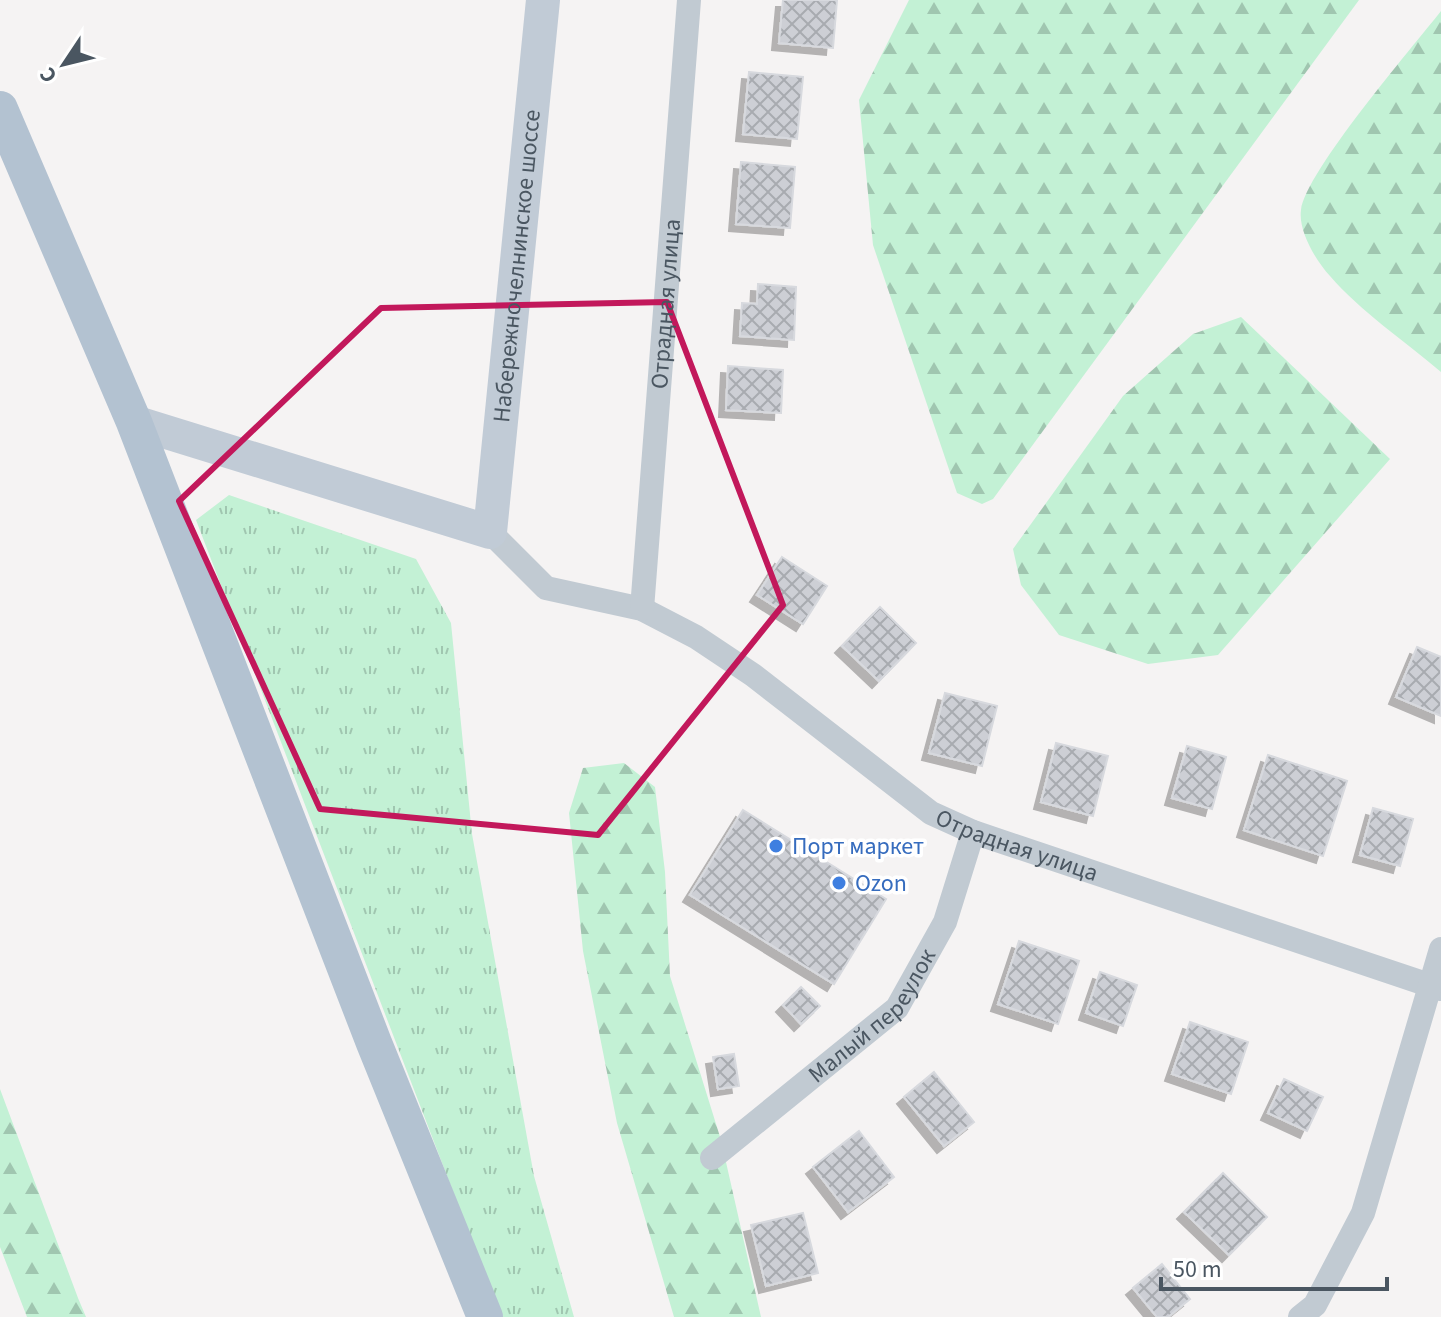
<svg xmlns="http://www.w3.org/2000/svg" width="1441" height="1317" viewBox="0 0 1441 1317" font-family="'Source Sans 3',sans-serif">
  <defs>
    <pattern id="grass-tufts" width="24" height="20" patternUnits="userSpaceOnUse" patternTransform="scale(2)"><rect width="24" height="20" fill="#c3f1d5"/><path d="M3 7l-1-3M5 7V3M7 7l1-3M15 17l-1-3M17 17v-4M19 17l1-3" fill="none" stroke="#a0c6b0"/></pattern>
    <pattern id="forest-firs" width="22" height="20" patternUnits="userSpaceOnUse" patternTransform="scale(2)"><rect width="22" height="20" fill="#c3f1d5"/><path d="M5 1l3.5 6h-7zM16 11l3.5 6h-7z" fill="#a0c6b0"/></pattern>
    <pattern id="building-cross-hatch" width="8" height="8" patternUnits="userSpaceOnUse" patternTransform="scale(2)"><rect width="8" height="8" fill="#cdcfd5"/><path d="M0 0l8 8M0 8l8-8" fill="none" stroke="#a8abb0"/></pattern>
    <filter id="shadow"><feDropShadow dx="-7" dy="7" stdDeviation="0" flood-color="#0004"/></filter>
  </defs>
  <rect width="100%" height="100%" fill="#f5f3f3"/>
  <!-- grass -->
  <polygon fill="url(#grass-tufts)" points="229,495 416,559 451,623 472,834 534,1176 574,1317 501,1317 196,520"/>
  <!-- forest -->
  <g fill="url(#forest-firs)">
    <polygon points="909,0 1359,0 993,499 982,504 957,493 873,245 859,100"/>
    <path d="M 1441,11 L 1441,372 C 1405,341 1361,312 1330,276 C 1316,261 1298,231 1301,210 C 1306,171 1412,48 1441,11 Z"/>
    <polygon points="1241,317 1390,459 1218,655 1148,664 1059,635 1021,585 1013,549 1123,396 1193,334"/>
    <polygon points="624,763 655,787 665,872 670,976 721,1140 761,1317 674,1317 617,1123 583,951 569,813 583,768"/>
    <polygon points="0,1089 78,1298 86,1317 27,1317 0,1247"/>
  </g>
  <!-- building -->
  <g fill="url(#building-cross-hatch)" stroke="#d7d9de" stroke-width="2" filter="url(#shadow)">
    <polygon points="783,0 837,0 833,48 779,43"/>
    <polygon points="749,72 803,77 797,139 743,134"/>
    <polygon points="741,162 795,167 790,228 736,224"/>
    <polygon points="758,284 796,287 794,340 740,336 742,303 757,304"/>
    <polygon points="728,366 783,370 781,413 726,410"/>
    <polygon points="782,557 827,586 803,624 757,595"/>
    <polygon points="880,607 916,643 879,681 842,646"/>
    <polygon points="1417,647 1441,657 1441,716 1396,697"/>
    <polygon points="945,693 997,706 982,766 929,753"/>
    <polygon points="1056,743 1108,756 1093,816 1041,802"/>
    <polygon points="1187,746 1226,757 1212,809 1172,798"/>
    <polygon points="1268,755 1347,781 1323,856 1244,830"/>
    <polygon points="1373,808 1413,819 1400,866 1360,855"/>
    <polygon points="743,810 886,899 834,984 690,895"/>
    <polygon points="1019,941 1079,961 1058,1024 998,1004"/>
    <polygon points="1100,972 1137,985 1123,1026 1086,1013"/>
    <polygon points="801,987 820,1006 801,1024 783,1005"/>
    <polygon points="1190,1022 1248,1042 1231,1094 1172,1074"/>
    <polygon points="734,1054 739,1086 718,1089 713,1057"/>
    <polygon points="934,1072 974,1122 944,1146 904,1097"/>
    <polygon points="1284,1079 1323,1097 1307,1131 1268,1113"/>
    <polygon points="859,1131 894,1177 848,1212 813,1167"/>
    <polygon points="1223,1173 1267,1217 1229,1255 1184,1212"/>
    <polygon points="803,1213 818,1273 766,1286 751,1225"/>
    <polygon points="1162,1264 1190,1299 1168,1317 1157,1317 1133,1288"/>
  </g>
  <g fill="none" stroke-linecap="round" stroke-linejoin="round">
    <!-- minor -->
    <g stroke="#c1cad2" stroke-width="24">
      <path id="s1" d="M 490,532 L 546,588 L 642,609 L 696,637 L 753,675 L 931,813 L 973,832 L 1441,989"/>
      <path id="s2" d="M 642,609 L 689,0"/>
      <path id="s3" d="M 712,1158 L 897,1008 L 945,922 L 973,832"/>
      <polyline points="1300,1317 1315,1305 1363,1213 1441,949"/>
    </g>
    <!-- secondary -->
    <path stroke="#c1cbd6" stroke-width="34" id="s4" d="M 134,422 L 490,532 L 543,0"/>
    <!-- primary -->
    <polyline stroke="#b3c2d1" stroke-width="36" points="0,109 134,422 374,1043 485,1317"/>
  </g>
  <!-- marked area -->
  <path fill="none" stroke="#c2185b" stroke-width="6" stroke-linejoin="round" d="M 667,302 L 783,605 L 598,835 L 320,809 L 179,501 L 381,308 Z"/>
  <!-- markers -->
  <g fill="#3f7fe0" stroke="#fff" stroke-width="3">
    <circle cx="776" cy="846" r="8"/>
    <circle cx="839" cy="883" r="8"/>
  </g>
  <g text-anchor="middle" dominant-baseline="central" stroke-width="7" stroke-linejoin="round" paint-order="stroke">
    <!-- street labels -->
    <g font-size="24" fill="#4a5661" stroke="#fff">
      <text stroke="none"><textPath href="#s4" startOffset="640">Набережночелнинское шоссе</textPath></text>
      <text stroke="none"><textPath href="#s2" startOffset="306">Отрадная улица</textPath></text>
      <text stroke="none"><textPath href="#s1" startOffset="624">Отрадная улица</textPath></text>
      <text stroke="none"><textPath href="#s3" startOffset="216">Малый переулок</textPath></text>
    </g>
    <!-- shop labels -->
    <g font-size="24" fill="#366cbe" stroke="#fff" text-anchor="start">
      <text x="792" y="846">Порт маркет</text>
      <text x="855" y="883">Ozon</text>
    </g>
  </g>
  <!-- north arrow -->
  <g transform="translate(64 64) rotate(235)" stroke="#ffffff" stroke-width="6" paint-order="stroke">
  <path d="M0-6L14 30L0 20L-14 30Z" fill="#4a5661"/>
  <text y="-12" font-size="22" font-weight="bold" text-anchor="middle" fill="#4a5661">С</text>
  </g>
  <!-- scale -->
  <path d="M1161 1277v12h226v-12" fill="none" stroke="#4a5661" stroke-width="4"/>
  <text x="1173" y="1277" font-size="24" fill="#4a5661" stroke="#ffffff" stroke-width="6" paint-order="stroke">50 m</text>
</svg>
